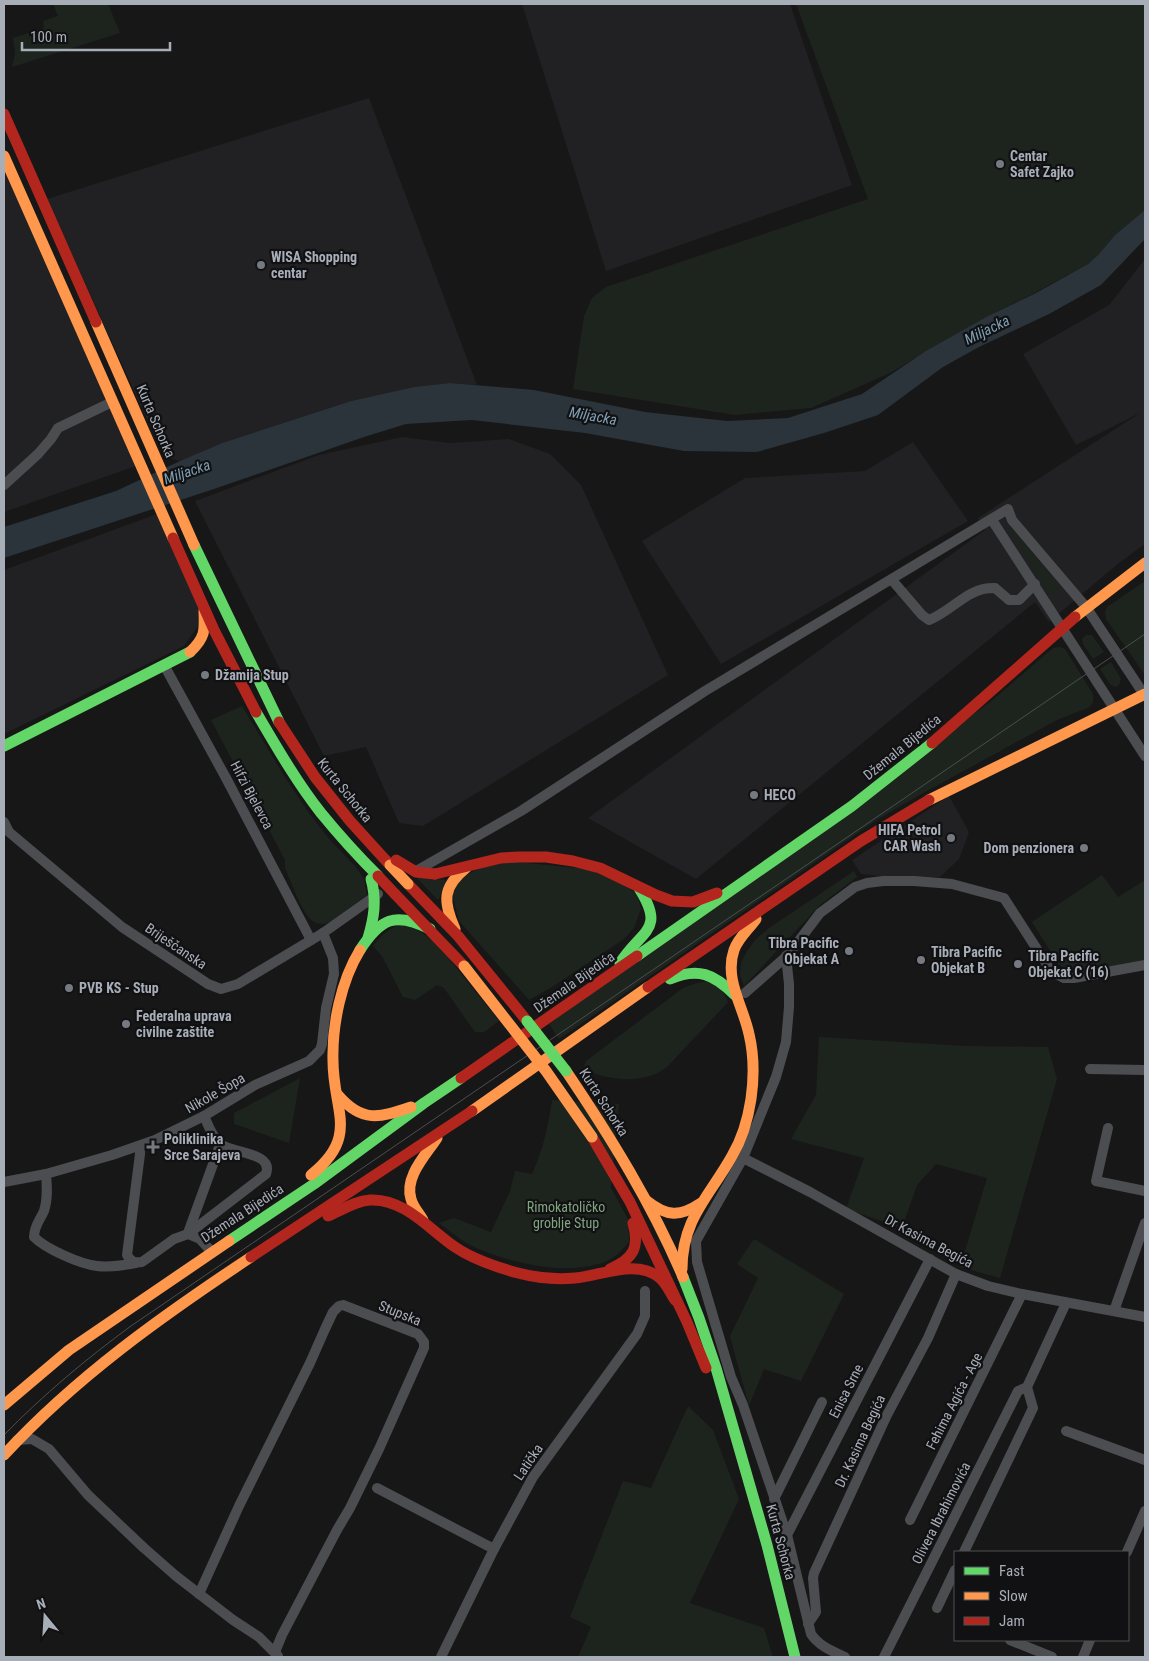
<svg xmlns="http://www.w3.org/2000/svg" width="1149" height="1661" viewBox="0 0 1149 1661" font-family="'Roboto Condensed',sans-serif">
  <rect width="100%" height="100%" fill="#171717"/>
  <!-- built -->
  <g fill="#212123">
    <polygon points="522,4 790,4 852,185 606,271"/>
    <polygon points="369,98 477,385 450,383 414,387 351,401 222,443 180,461 164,457 47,199"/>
    <polygon points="4,157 139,465 4,512"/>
    <polygon points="1145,259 1145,544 1119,563 1049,622 1035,602 696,879 588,818 985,530 978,518 1140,413 1076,445 1023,354 1109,305"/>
    <polygon points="402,437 450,443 509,439 550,454 581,485 668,675 423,826 399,823 366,747 324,756 195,501 319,455"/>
    <polygon points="913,442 968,521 721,664 642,541 745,478 865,471"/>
    <polygon points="157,514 204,618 184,646 4,734 4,570"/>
    <polygon points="949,796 969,832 959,859 940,877 889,877 861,874 852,860"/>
  </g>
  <!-- green -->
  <g fill="#1d241e">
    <polygon points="53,4 108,4 120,33 12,67 15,53 13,38 44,28 43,21 58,16"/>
    <polygon points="796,4 1145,4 1145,210 1115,235 1099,254 1088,264 1036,292 988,316 890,373 811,408 735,415 573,389 584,316 592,298 606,287 868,199"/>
    <polygon points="1012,527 1060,588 1050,595 1009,529"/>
    <polygon points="1145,581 1145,675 1106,619 1105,612 1107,607"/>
    <polygon points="1086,635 1092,635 1104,652 1093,659 1083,644 1082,639"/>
    <polygon points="1060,647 1065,649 1093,694 1093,702 1090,707 1057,720 925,792 878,819 559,1039 549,1024 990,702 1053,648"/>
    <polygon points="1111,662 1121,679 1119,685 1115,687 1110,684 1100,669"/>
    <path d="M 242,706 L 283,774 L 309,813 L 329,839 L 355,866 L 364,879 L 367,895 L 332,921 C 327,924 322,925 316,923 C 303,918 291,881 285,868 L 285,860 L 211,720 Z"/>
    <polygon points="506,861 588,869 626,885 637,895 641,909 634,928 624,939 552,987 529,1000 459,921 452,893 459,879 482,867"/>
    <polygon points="854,871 857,877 820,905 744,986 740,975 741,963 747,951 756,939 769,928"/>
    <polygon points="1102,875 1118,897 1145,880 1145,961 1085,971 1073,972 1065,969 1058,963 1032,922"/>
    <polygon points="416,877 446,880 439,899 437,899"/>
    <path d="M 400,925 L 417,929 L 438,945 L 499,1021 L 484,1032 L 475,1032 L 444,988 L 437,985 L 415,1000 L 403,997 L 382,956 L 373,946 C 381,936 388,928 400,925 Z"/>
    <path d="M 709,981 L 723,991 L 728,1002 L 667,1067 C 645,1084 613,1081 587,1071 L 584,1067 L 586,1061 L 683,988 L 697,983 Z"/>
    <polygon points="819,1037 965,1046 1048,1047 1057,1079 1000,1278 960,1267 987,1178 936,1164 917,1185 902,1228 846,1209 864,1158 791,1139 816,1095"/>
    <polygon points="300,1078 289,1143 234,1124 234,1113"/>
    <path d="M 552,1100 L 619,1104 L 611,1188 L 628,1219 L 629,1242 C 623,1249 617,1256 609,1260 C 570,1278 507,1263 470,1245 C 459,1239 449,1230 439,1223 L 454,1218 L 491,1232 L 510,1191 L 515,1171 L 532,1174 C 543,1150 548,1127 552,1100 Z"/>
    <polygon points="754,1239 844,1294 801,1381 764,1369 749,1406 730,1336 758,1278 737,1264"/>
    <polygon points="688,1406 713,1430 739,1499 690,1603 764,1628 773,1657 578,1657 591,1627 570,1617 623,1481 651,1488"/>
  </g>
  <!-- water -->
  <polygon fill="#2a343a" points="1145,210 1145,239 1101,285 1049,314 979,347 943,367 878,415 824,433 757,452 684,451 585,433 472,420 406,424 364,437 214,489 4,558 4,527 116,491 180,461 222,443 351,401 414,387 450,383 534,390 645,412 727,421 788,418 862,394 926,351 988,316 1036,293 1088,264 1099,254 1115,235"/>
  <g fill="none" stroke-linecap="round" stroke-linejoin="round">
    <!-- street -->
    <g stroke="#4b4d50" stroke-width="10">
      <polyline points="4,485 38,454 51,439 58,428 112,402"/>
      <polyline points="992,520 1145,756"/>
      <path d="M 892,580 L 922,615 L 929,620 C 953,611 967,587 995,588 L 1009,600 L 1019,600 L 1035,584"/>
      <polyline points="164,665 226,778 311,940"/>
      <polyline points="4,822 9,832 122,927 208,984 221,989 238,984 323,933 378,894"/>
      <polyline points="416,871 521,811 705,691 1008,509 1012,520 1086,607 1145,696"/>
      <path d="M 786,956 L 789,984 L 789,1007 L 786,1042 L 776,1077 L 743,1158 L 696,1241 L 697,1262 L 731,1377 L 743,1405 L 787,1535 L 811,1634 C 819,1646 832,1651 845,1657"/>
      <polyline points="745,993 788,955 820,913 855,887 867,883 883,881 914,881 952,884 1004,898 1051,971 1064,978 1074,978 1145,965"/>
      <polyline points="1090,1069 1145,1070"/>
      <polyline points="1108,1128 1096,1181 1145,1191"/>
      <path d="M 140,1146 L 140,1154 L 127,1255 C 131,1262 135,1263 142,1262 L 174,1239 L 188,1234 L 200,1239 L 211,1251"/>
      <polyline points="743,1158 810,1192 956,1274 988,1286 1022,1294 1145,1317"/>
      <path d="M 46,1174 C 47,1186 48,1199 44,1211 C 40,1220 34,1226 34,1237 C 46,1249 80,1264 97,1266 C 110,1268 124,1265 136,1263"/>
      <polyline points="4,1182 46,1174 112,1155 155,1140 204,1116 255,1085 309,1061 320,1050 322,1044 326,1008 334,974 333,958 323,933"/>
      <polyline points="188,1233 220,1145"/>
      <path d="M 188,1234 L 266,1174 C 274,1151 230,1154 219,1143 C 212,1136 208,1125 204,1116"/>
      <polyline points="1114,1311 1145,1223"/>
      <polyline points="1066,1431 1145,1460"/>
      <polyline points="17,1440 32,1439 49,1449 88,1495 144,1548 176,1576 233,1620 259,1637 278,1656"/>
      <polyline points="377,1488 494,1549"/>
      <polyline points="774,1499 822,1402"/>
      <polyline points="910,1520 1022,1294"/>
      <polyline points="787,1535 930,1259"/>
      <polyline points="964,1552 1033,1408 1027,1387"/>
      <polyline points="1127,1552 1145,1511"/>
      <polyline points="199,1594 239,1506 310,1363 325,1329 333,1312 339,1306 343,1305 418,1334 424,1342 424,1348 379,1449 350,1508 337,1530 282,1635 275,1652"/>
      <polyline points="937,1608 955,1570"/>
      <polyline points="808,1624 816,1612 813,1578 814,1573 887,1415 928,1338 956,1274"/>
      <polyline points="1010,1640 1052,1657"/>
      <polyline points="441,1657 494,1549 533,1477 637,1334 645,1316 645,1291"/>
      <polyline points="884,1657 1018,1391 1027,1387 1066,1303"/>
      <polyline points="1083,1657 1090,1640"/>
    </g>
    <!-- fast -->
    <g stroke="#63d668" stroke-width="11">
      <polyline points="194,545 279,722"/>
      <path d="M 256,712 C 276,746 296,781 321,813 C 339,835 358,856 378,876"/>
      <polyline points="4,746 190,652"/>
      <path d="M 360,950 C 380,919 395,911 430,929"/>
      <polyline points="637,956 852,806 932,743"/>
      <path d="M 620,963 C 642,929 666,931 639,888"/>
      <path d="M 670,979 C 698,967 714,974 735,995"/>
      <polyline points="229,1241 314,1184 424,1103 461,1078"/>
      <polyline points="683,1277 699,1318 716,1368 767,1545 795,1657"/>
    </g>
    <!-- slow -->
    <g stroke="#ff974d" stroke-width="11">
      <polyline points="4,156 173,538"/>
      <polyline points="96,322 194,545"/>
      <polyline points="1075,617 1145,563"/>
      <path d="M 190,652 C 205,638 205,631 204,611"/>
      <polyline points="929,800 1145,694"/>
      <path d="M 455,929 C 443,902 442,887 466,868"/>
      <path d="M 566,1071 C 610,1136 652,1204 683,1277"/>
      <path d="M 338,1095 C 362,1123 379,1118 411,1107"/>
      <polyline points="472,1111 648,987"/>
      <path d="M 311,1175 C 360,1136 333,1111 333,1061 C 332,1025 341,981 360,950"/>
      <path d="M 647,1201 C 667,1217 680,1217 701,1203"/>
      <path d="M 423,1220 C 419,1213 413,1207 411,1199 C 404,1177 426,1155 437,1138"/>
      <path d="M 682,1269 C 682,1219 709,1197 732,1156 C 742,1139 748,1119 751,1099 C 754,1078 754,1055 749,1034 C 743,1006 724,979 734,950 C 738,938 749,929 756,919"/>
      <polyline points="4,1405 69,1350 229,1241"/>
      <path d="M 4,1455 C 76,1377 162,1316 251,1257"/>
    </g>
    <!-- jam -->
    <g stroke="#b3261e" stroke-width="11">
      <polyline points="4,114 96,322"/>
      <polyline points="173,538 214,630 256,712"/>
      <polyline points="279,722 315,777 350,821 390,865"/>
      <polyline points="932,743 1075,617"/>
      <polyline points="435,874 501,858 519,857 546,857 573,861 600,868 656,895 672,901 693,902 717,893"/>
      <polyline points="408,884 458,936 527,1021"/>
      <polyline points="395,894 464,966"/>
      <polyline points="648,987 861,841 929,800"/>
      <polyline points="461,1078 637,956"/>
      <polyline points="592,1137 630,1202 687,1322 706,1368"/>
      <path d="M 328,1216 C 342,1210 355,1201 370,1200 C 404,1198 430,1230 455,1247 C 474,1260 496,1267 518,1273 C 537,1278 556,1280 575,1278 C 601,1276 637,1258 660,1278 C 667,1284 670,1293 675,1300"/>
      <polyline points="251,1257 472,1111"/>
      <path d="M 610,1269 C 633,1259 640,1248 633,1223"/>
    </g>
    <!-- tram -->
    <path stroke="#4b4d4f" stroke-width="1" d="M 4,1435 C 43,1395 86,1359 131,1326 L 1145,634"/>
    <!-- fast-bridge -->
    <g stroke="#63d668" stroke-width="11">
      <path d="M 368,938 C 374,918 377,900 371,879"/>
      <polyline points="527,1021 566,1071"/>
    </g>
    <!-- slow-bridge -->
    <g stroke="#ff974d" stroke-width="11">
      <polyline points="390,865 408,884"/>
      <polyline points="464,966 546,1071 592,1137"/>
    </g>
    <!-- jam-bridge -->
    <g stroke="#b3261e" stroke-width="11">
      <polyline points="396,860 416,872 435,874"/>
      <polyline points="378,876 395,894"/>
    </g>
  </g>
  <!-- markers -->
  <g fill="#757980" stroke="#111113" stroke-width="2">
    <circle cx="1000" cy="164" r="5"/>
    <circle cx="261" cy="265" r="5"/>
    <circle cx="205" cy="675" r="5"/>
    <circle cx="754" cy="795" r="5"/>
    <circle cx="951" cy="838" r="5"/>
    <circle cx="1084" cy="848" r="5"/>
    <circle cx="849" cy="951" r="5"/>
    <circle cx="921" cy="960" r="5"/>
    <circle cx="1018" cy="964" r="5"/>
    <circle cx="69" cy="988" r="5"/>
    <circle cx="126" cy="1024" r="5"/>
    <path d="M150.5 1139.5h5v5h5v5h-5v5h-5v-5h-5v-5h5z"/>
  </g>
  <g text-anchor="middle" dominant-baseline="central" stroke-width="4.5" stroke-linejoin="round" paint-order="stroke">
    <!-- poi labels -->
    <g font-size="14" font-weight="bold" fill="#a8aeb8" stroke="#111113" text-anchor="start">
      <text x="1010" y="156">Centar<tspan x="1010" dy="16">Safet Zajko</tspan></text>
      <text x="271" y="257">WISA Shopping<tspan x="271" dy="16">centar</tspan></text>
      <text x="215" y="675">Džamija Stup</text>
      <text x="764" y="795">HECO</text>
      <text x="941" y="830" text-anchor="end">HIFA Petrol<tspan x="941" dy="16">CAR Wash</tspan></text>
      <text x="1074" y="848" text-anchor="end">Dom penzionera</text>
      <text x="839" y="943" text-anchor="end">Tibra Pacific<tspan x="839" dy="16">Objekat A</tspan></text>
      <text x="931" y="952">Tibra Pacific<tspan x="931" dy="16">Objekat B</tspan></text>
      <text x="1028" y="956">Tibra Pacific<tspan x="1028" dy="16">Objekat C (16)</tspan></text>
      <text x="79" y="988">PVB KS - Stup</text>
      <text x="136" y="1016">Federalna uprava<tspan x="136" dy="16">civilne zaštite</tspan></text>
      <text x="164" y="1139">Poliklinika<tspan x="164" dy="16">Srce Sarajeva</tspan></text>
    </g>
    <!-- street labels -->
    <g font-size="14" fill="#a8aeb8" stroke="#111113">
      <text transform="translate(156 421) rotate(67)">Kurta Schorka</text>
      <text transform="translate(902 747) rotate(-39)">Džemala Bijedića</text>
      <text transform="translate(345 790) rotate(51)">Kurta Schorka</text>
      <text transform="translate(252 795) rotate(62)">Hifzi Bjelevca</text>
      <text transform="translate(176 946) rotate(34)">Briješčanska</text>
      <text transform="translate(574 982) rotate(-35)">Džemala Bijedića</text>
      <text transform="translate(215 1093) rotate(-30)">Nikole Šopa</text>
      <text transform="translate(604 1102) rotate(57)">Kurta Schorka</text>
      <text transform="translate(242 1213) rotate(-33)">Džemala Bijedića</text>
      <text transform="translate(929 1241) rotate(28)">Dr Kasima Begića</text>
      <text transform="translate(400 1313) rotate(22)">Stupska</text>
      <text transform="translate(846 1391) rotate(-63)">Enisa Srne</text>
      <text transform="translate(954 1401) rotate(-63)">Fehima Agića - Age</text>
      <text transform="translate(860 1441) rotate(-65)">Dr. Kasima Begića</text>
      <text transform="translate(528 1462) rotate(-56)">Latička</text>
      <text transform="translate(941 1513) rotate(-63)">Olivera Ibrahimovića</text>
      <text transform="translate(781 1542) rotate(75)">Kurta Schorka</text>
    </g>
    <!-- park labels -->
    <g font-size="14" fill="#80a47f" stroke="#111113">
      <text x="566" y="1207">Rimokatoličko<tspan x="566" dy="16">groblje Stup</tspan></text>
    </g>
    <!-- water labels -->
    <g font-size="15" font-style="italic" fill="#7f9fb4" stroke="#111113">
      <text transform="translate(987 330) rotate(-26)">Miljacka</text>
      <text transform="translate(593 416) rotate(10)">Miljacka</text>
      <text transform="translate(187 472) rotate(-19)">Miljacka</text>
    </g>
  </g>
  <!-- border -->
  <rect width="1149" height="1661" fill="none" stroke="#a8aeb8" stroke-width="10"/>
  <!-- legend -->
  <rect x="954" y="1551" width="175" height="90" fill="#111113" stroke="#4d5055"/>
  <rect x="964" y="1567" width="25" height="8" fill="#63d668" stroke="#4d5055"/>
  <text x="999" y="1576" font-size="15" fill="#a8aeb8">Fast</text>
  <rect x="964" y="1592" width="25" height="8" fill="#ff974d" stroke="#4d5055"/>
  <text x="999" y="1601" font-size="15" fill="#a8aeb8">Slow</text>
  <rect x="964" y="1617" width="25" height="8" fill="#b3261e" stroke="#4d5055"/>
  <text x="999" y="1626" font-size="15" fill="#a8aeb8">Jam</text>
  <!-- north arrow -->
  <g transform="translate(45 1616) rotate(342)" stroke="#111113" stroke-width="4" paint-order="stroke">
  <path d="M0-4L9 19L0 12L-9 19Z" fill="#a8aeb8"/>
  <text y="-8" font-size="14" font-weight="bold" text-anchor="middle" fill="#a8aeb8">N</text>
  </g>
  <!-- scale -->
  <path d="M22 42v8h148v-8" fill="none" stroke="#a8aeb8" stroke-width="2.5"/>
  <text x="30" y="42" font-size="15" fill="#a8aeb8" stroke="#111113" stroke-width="4" paint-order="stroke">100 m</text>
</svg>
